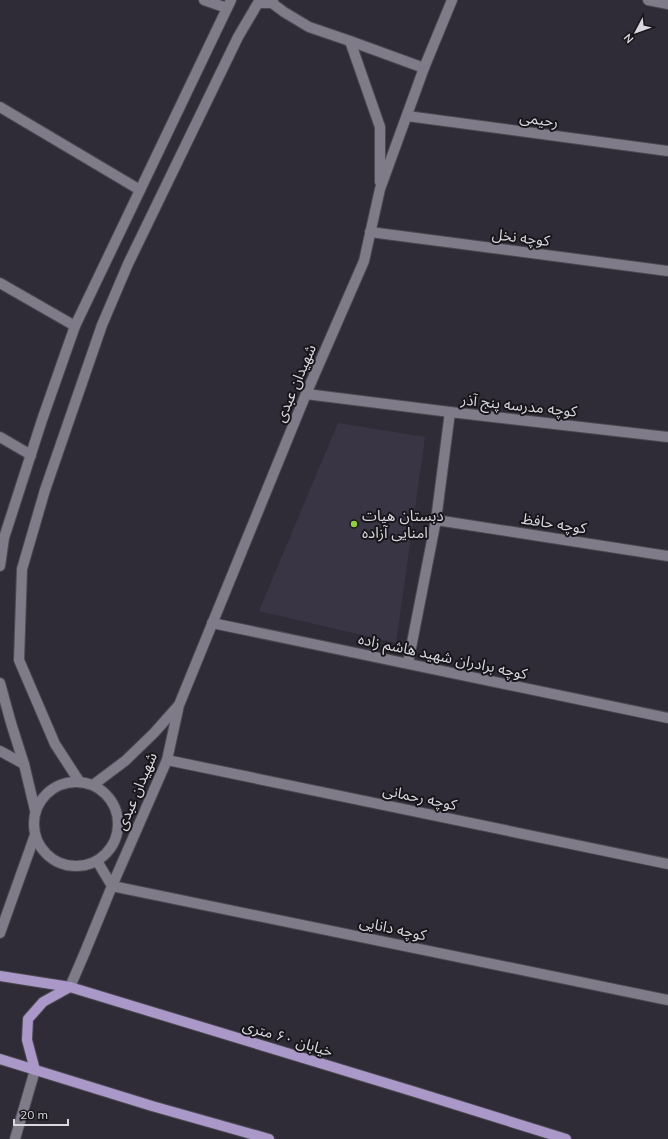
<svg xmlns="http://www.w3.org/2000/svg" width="668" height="1139" viewBox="0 0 668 1139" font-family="Mulish,'Noto Sans Arabic',sans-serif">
  <rect width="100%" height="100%" fill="#302c37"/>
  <!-- built -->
  <polygon fill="#3a3545" points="338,423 425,437 396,643 259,611"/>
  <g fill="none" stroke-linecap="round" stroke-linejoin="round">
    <defs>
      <g id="minor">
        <polyline points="204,0 227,8"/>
        <polyline points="273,0 272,3 284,12 309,27 350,41 424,68"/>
        <polyline points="452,0 424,68 380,189 364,261 306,394 179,705 167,760 112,886 668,1000"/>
        <polyline points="648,0 668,4"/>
        <polyline points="350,41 380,127 380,182"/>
        <polyline points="0,107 140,190"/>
        <polyline points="407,116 668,151"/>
        <polyline points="370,232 668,271"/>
        <polyline points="0,283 75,326"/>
        <polyline points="306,394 450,412"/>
        <polyline points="0,437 31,455"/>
        <polyline points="436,520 668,556"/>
        <polyline points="0,566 4,538 42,420 75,326 231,0"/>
        <polyline points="212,623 668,718"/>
        <polyline points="408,663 436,520 450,412 668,437"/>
        <polyline points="0,683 11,723 24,764 35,810"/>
        <polyline points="0,751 24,764"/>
        <polyline points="167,760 668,864"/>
        <polyline points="79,781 55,744 19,660 22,569 45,490 102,325 128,264 238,37 258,3 272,3"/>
        <circle cx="76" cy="824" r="42"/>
        <polyline points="93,785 125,761 154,733 178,706"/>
        <polyline points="0,933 35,835"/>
        <polyline points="70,987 85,952 112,886 97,861"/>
        <polyline points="15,1139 35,1070"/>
      </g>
      <g id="major">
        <polyline points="0,976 70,987 412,1091 566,1139"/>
        <polyline points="0,1059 152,1106 269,1139"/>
        <polyline points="35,1070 27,1040 28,1019 43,1002 70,987"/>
      </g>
    </defs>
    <!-- minor casing -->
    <use href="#minor" stroke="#4a4850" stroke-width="12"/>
    <!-- major casing -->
    <use href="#major" stroke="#4a4850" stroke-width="12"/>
    <!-- minor -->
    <use href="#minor" stroke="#7f7b88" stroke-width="10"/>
    <!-- major -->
    <use href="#major" stroke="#aa98c9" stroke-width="10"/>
  </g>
  <!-- markers -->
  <circle fill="#8fcd42" stroke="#17161a" stroke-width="1.5" cx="354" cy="524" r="4"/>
  <g text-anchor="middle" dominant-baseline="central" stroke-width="4" stroke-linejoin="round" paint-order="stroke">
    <!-- street labels -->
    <g font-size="15" fill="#dad8de" stroke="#17161a">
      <text transform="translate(539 119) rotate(8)">رحیمی</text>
      <text transform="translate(521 237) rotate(7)">کوچه نخل</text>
      <text transform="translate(295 383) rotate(-67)">شهیدان عبدی</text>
      <text transform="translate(519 405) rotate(6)">کوچه مدرسه پنج آذر</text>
      <text transform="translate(554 523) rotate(9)">کوچه حافظ</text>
      <text transform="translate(443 656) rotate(12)">کوچه برادران شهید هاشم زاده</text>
      <text transform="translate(136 791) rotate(-67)">شهیدان عبدی</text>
      <text transform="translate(420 797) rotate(12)">کوچه رحمانی</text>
      <text transform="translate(393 928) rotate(12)">کوچه دانایی</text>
      <text transform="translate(288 1038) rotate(17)">خیابان ۶۰ متری</text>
    </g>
    <!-- poi labels -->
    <g font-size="15" fill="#dad8de" stroke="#17161a" text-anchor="start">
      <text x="362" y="515">دبستان هیات<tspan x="362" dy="17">امنایی آزاده</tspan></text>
    </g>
  </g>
  <!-- north arrow -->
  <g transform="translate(636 32) rotate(229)" stroke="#17161a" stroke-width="3" paint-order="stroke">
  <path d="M0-3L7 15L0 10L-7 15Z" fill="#dad8de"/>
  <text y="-6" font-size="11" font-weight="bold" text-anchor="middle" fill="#dad8de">N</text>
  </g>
  <!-- scale -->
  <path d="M14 1119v6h54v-6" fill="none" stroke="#dad8de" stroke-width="2"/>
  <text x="20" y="1119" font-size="12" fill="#dad8de" stroke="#17161a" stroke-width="3" paint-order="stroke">20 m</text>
</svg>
